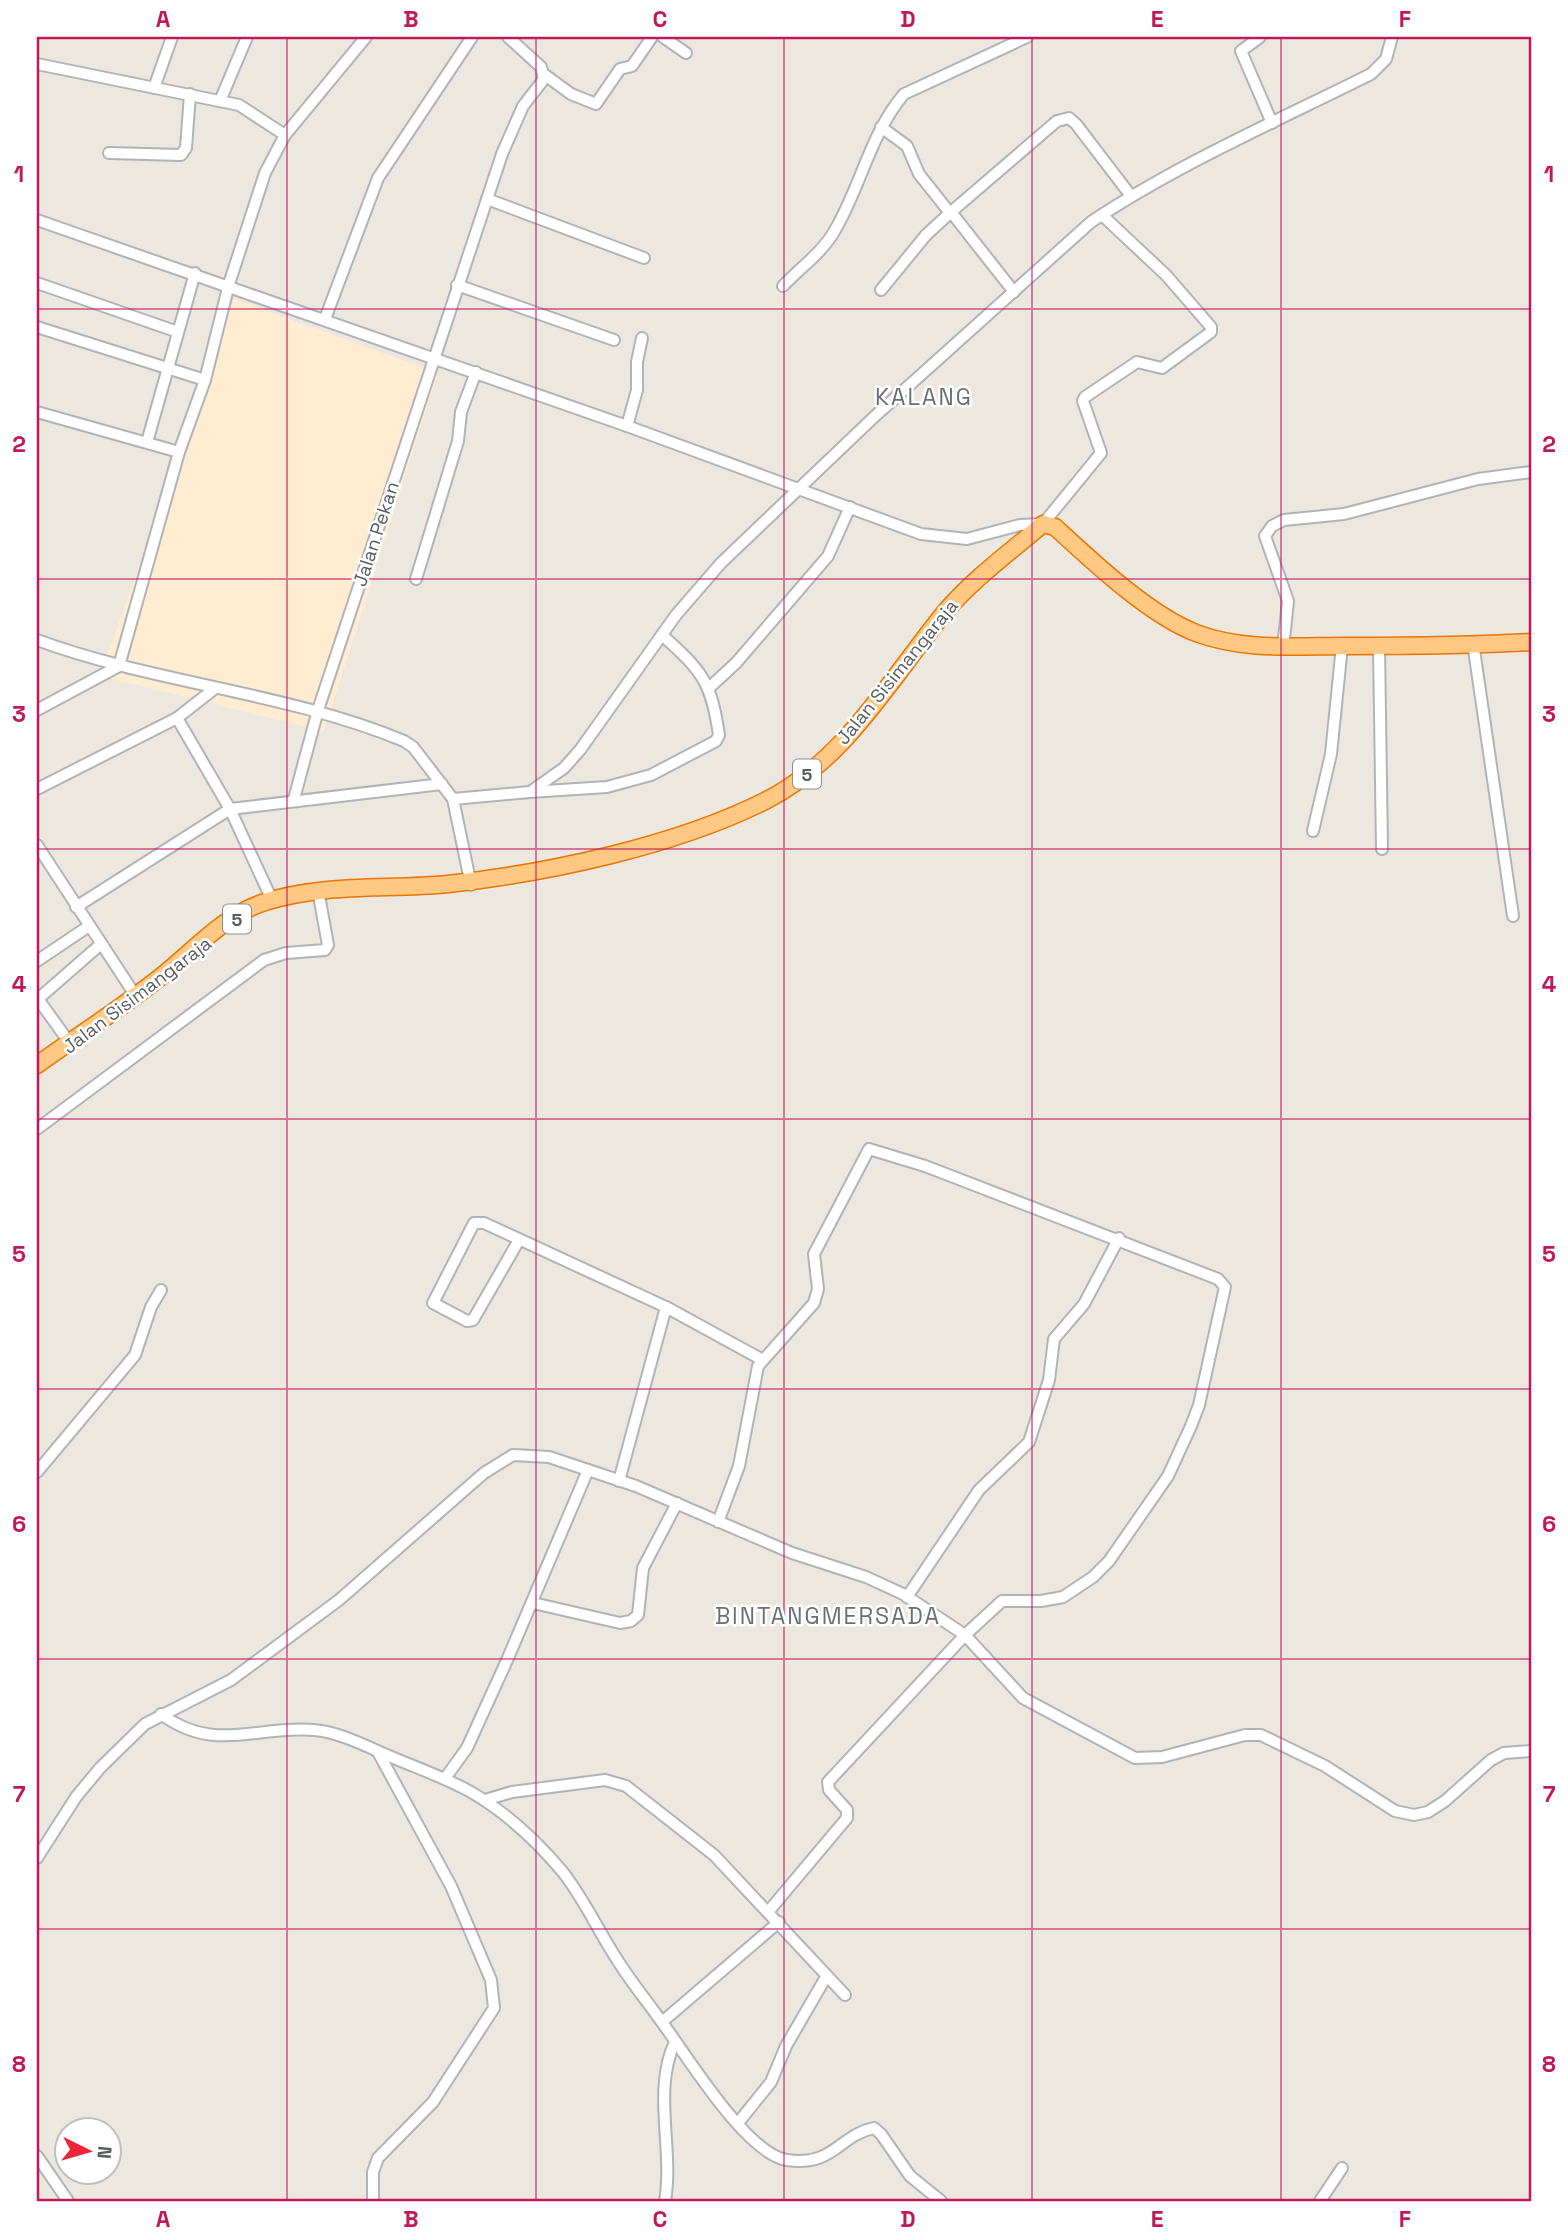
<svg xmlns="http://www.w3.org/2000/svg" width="1568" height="2238" viewBox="0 0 1568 2238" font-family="'Space Grotesk',sans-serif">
  <rect width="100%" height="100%" fill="#ece7df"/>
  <!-- commercial -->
  <polygon fill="#ffecd1" points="234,299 438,373 324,731 100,676"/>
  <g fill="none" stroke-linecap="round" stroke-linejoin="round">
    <defs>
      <g id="minor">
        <polyline points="663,37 686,53"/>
        <polyline points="1260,37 1241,51 1272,123"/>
        <polyline points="37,64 239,105 285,135"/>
        <polyline points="545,75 571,94 596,104 620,69 632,66 652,37"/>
        <polyline points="154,88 172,37"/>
        <polyline points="220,101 247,37"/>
        <polyline points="881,127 907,146 919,174 950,213"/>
        <polyline points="109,153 181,155 186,148 190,94"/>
        <polyline points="487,199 644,258"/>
        <polyline points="37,220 627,426 921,534 967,539 1020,525 1043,524 1101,453 1083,401 1085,397 1137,362 1162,368 1211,332 1211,327 1166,275 1102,215"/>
        <polyline points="37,283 178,332"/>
        <polyline points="457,285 614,340"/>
        <path d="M 783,286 C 800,268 823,252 835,230 C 861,186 870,134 904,94 L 1027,37"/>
        <polyline points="881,290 926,235 951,212"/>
        <polyline points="1014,292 951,212 1057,121 1069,118 1076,124 1131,196"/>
        <polyline points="325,319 378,178 472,37"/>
        <polyline points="37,327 205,380"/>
        <polyline points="37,412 179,452"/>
        <polyline points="627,426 637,390 637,362 642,338"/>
        <polyline points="147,442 195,273"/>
        <polyline points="416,579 458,441 461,412 476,372"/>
        <path d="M 37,640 C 157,684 286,692 404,741 L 413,747 L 453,799 L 471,885"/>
        <polyline points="1473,643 1513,916"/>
        <polyline points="1379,646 1382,849"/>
        <polyline points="1283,648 1288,601 1265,536 1272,526 1284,520 1344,514 1478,479 1531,472"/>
        <polyline points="710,687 736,663 828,556 850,507"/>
        <polyline points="37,710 119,666 179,452 205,380 229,284 265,173 285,135 366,37"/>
        <polyline points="177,718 230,809 272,900"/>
        <polyline points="37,789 177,718 214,689"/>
        <path d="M 530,792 L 607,787 L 651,775 L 716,741 L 719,735 C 711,681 702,671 662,635"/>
        <polyline points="294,799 318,710 502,154 523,106 544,79 541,67 508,37"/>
        <path d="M 453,799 L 530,792 L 564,768 L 580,750 L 676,615 L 721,563 L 874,417 L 1091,222 C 1178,164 1277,121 1371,74 L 1386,59 L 1392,37"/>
        <polyline points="1313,831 1331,754 1342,646"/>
        <polyline points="37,845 137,998"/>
        <polyline points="76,907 230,809 442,784"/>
        <polyline points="37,961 89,926"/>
        <polyline points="69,1042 38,999 101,944"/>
        <polyline points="37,1129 264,960 286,953 325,950 328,945 318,890"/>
        <polyline points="519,1240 473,1320 467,1321 433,1303 474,1223 484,1223 666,1307 761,1359"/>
        <polyline points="37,1472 135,1355 151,1307 161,1290"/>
        <polyline points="619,1481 666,1307"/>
        <polyline points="718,1522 739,1466 758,1366 814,1303 818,1289 814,1254 869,1149 925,1166 1218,1279 1225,1287 1199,1405 1191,1426 1168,1476 1109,1561 1093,1577 1063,1597 1041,1601 1002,1601 965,1635 828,1782 829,1790 847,1810 847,1818 768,1912"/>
        <polyline points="907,1597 979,1490 1029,1442 1049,1380 1054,1339 1084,1304 1119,1238"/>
        <polyline points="533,1603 620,1623 631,1621 638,1615 643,1568 677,1503"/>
        <path d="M 161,1714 C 215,1754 256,1725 314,1730 C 339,1732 366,1746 389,1756 C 417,1768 444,1777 471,1792 C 507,1813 535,1839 562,1871 C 585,1900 598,1931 618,1961 C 631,1982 647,2001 661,2021 C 686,2054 746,2154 787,2160 C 834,2167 839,2135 874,2128 L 881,2134 L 910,2176 L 941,2201"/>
        <polyline points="446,1777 467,1748 508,1658 588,1470"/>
        <polyline points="485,1800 512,1792 605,1780 626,1786 714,1855 845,1995"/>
        <polyline points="37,1858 76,1797 100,1768 145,1724 231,1680 339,1600 484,1473 513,1455 549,1457 636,1486 792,1553 866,1577 903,1594 965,1635 1023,1698 1135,1758 1162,1757 1245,1735 1261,1735 1325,1766 1395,1811 1414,1815 1428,1812 1445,1801 1491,1760 1504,1753 1531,1751"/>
        <polyline points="662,2022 779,1922"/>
        <polyline points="738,2123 771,2082 786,2046 826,1977"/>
        <polyline points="37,2156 68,2201"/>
        <polyline points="373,2201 373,2172 378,2158 433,2102 494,2008 491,1980 451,1886 378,1752"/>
        <path d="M 665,2201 C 674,2149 652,2090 675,2042"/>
        <polyline points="1320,2201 1342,2168"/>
      </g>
      <path id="highway" d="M 37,1065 C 79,1035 123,1007 163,975 C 194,950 226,914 265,902 C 325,883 387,890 448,884 C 548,873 675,846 765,801 C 845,761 891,678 945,612 C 973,579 1010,552 1043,524 L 1055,527 C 1092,561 1149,615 1196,633 C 1244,651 1294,646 1344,646 C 1406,646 1469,646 1531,642"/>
    </defs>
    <!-- minor casing -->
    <use href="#minor" stroke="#b0b4b8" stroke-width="14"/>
    <!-- highway casing -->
    <use href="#highway" stroke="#eb7500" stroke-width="19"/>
    <!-- minor -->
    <use href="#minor" stroke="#fff" stroke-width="10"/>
    <!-- highway -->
    <use href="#highway" stroke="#ffc883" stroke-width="16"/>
  </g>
  <!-- grid -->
  <path fill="none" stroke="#c2185b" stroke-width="2" stroke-opacity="0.55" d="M 287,37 L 287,2201M 536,37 L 536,2201M 784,37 L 784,2201M 1032,37 L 1032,2201M 1281,37 L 1281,2201M 37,309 L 1531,309M 37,579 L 1531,579M 37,849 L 1531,849M 37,1119 L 1531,1119M 37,1389 L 1531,1389M 37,1659 L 1531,1659M 37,1929 L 1531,1929"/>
  <g text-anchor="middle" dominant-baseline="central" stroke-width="5" stroke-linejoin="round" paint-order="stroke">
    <!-- shield labels -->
    <g fill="#fff" stroke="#8a8e90" stroke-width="2">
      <rect x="793" y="759.5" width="28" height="29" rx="5"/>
      <rect x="223" y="904.5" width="28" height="29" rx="5"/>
    </g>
    <g font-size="18" font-weight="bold" fill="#585e61">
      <text x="807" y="774">5</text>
      <text x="237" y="919">5</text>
    </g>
    <!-- street labels -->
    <g font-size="19" fill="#585e61" stroke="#fff">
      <text transform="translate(376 534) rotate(-72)">Jalan Pekan</text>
      <text transform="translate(897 672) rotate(-51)">Jalan Sisimangaraja</text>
      <text transform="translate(137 995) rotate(-37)">Jalan Sisimangaraja</text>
    </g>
    <!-- quarter labels -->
    <g font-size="23" letter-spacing="2" fill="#697073" stroke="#fff">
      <text x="924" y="397">KALANG</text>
      <text x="828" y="1616">BINTANGMERSADA</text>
    </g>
  </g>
  <!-- border -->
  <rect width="1568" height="2238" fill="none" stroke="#ffffff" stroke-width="77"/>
  <!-- north arrow -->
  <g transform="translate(88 2151) rotate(95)"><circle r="33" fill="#ffffff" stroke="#bcbfc0" stroke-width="2"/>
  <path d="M0-5L12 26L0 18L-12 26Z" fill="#ed243a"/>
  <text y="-10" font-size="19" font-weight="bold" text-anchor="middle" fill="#585e61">N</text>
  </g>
  <rect x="38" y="38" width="1492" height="2162" fill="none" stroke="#c2185b" stroke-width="2.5"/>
  <g font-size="23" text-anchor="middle" font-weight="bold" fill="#c2185b">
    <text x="163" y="27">A</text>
    <text x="411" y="27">B</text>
    <text x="660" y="27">C</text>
    <text x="908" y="27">D</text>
    <text x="1157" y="27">E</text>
    <text x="1405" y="27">F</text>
    <text x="19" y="182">1</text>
    <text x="1549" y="182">1</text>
    <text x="19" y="452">2</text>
    <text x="1549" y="452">2</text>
    <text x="19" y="722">3</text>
    <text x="1549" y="722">3</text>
    <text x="19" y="992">4</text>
    <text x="1549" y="992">4</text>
    <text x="19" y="1262">5</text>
    <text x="1549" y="1262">5</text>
    <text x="19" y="1532">6</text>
    <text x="1549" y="1532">6</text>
    <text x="19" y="1802">7</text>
    <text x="1549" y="1802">7</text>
    <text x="19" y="2072">8</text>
    <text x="1549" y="2072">8</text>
    <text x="163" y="2227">A</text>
    <text x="411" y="2227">B</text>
    <text x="660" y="2227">C</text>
    <text x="908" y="2227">D</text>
    <text x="1157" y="2227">E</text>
    <text x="1405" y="2227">F</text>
  </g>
</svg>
